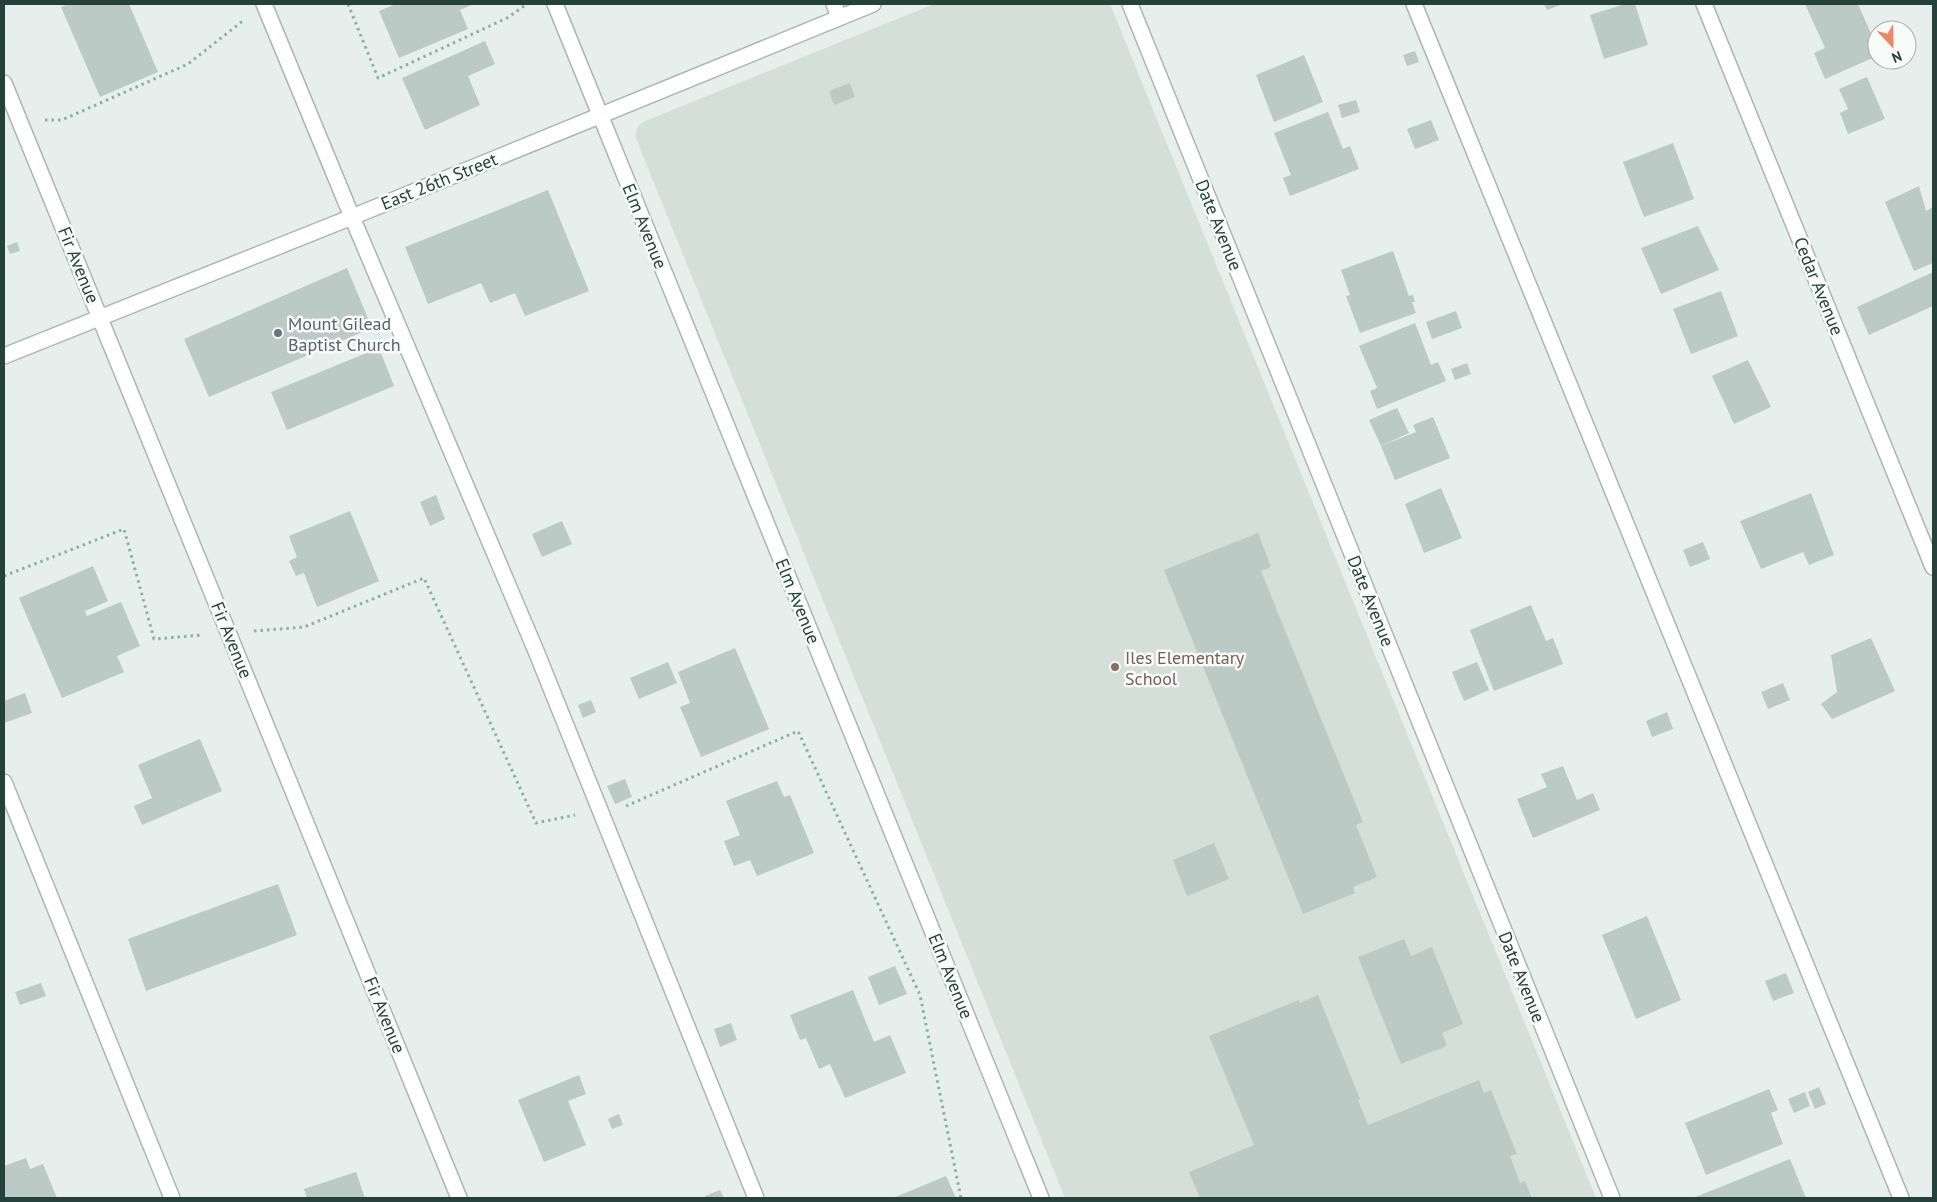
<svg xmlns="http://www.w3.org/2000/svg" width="1937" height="1202" viewBox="0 0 1937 1202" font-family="'PT Sans',sans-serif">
  <rect width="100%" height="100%" fill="#e6efeb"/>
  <!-- built -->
  <polygon fill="#d4dfda" points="934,4 1110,4 1596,1198 1065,1198 635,136 638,126 645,121"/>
  <!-- building -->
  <g fill="#bbcac4">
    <polygon points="68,4 129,4 158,72 100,97 61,7"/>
    <polygon points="396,4 474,4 460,10 468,29 399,58 379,11"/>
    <polygon points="1544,4 1563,4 1547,10"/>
    <polygon points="1625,4 1635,4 1648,45 1604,59 1590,15"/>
    <polygon points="1805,4 1858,4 1877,47 1877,56 1825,79 1814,53 1825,48"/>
    <polygon points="485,41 495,64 468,76 480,105 425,130 402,78"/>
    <polygon points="1415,51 1419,62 1407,66 1403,55"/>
    <polygon points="1304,55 1323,102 1274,122 1256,75"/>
    <polygon points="1867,77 1885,119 1848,134 1840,113 1848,109 1839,89"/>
    <polygon points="850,83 855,97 834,105 829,91"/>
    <polygon points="1356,100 1360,112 1342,118 1338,105"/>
    <polygon points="1328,112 1343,149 1350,146 1359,169 1290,196 1283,178 1291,175 1274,133"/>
    <polygon points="1431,120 1439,140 1415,149 1407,129"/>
    <polygon points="1673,143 1694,199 1644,217 1623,162"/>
    <polygon points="1919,186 1926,211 1933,207 1933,263 1914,271 1885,202"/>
    <polygon points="548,190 589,291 525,316 515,293 490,303 481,283 428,304 405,247"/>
    <polygon points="1698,226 1719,270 1661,294 1641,248"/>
    <polygon points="17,242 20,251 10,254 7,246"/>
    <polygon points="1393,251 1409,296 1413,295 1415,302 1412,302 1416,313 1360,333 1346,296 1350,295 1341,270"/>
    <polygon points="347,268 372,328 209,397 184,339"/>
    <polygon points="1933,272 1933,306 1869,335 1857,307"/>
    <polygon points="1721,291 1738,336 1691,354 1673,309"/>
    <polygon points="1456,311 1462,328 1432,339 1426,322"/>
    <polygon points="1415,323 1431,365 1438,362 1446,381 1377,409 1370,391 1377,388 1359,346"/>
    <polygon points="379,348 394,386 287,430 271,392"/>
    <polygon points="1748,360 1771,407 1734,424 1712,376"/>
    <polygon points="1467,363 1471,374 1455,380 1451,369"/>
    <polygon points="1397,408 1409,433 1381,446 1369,420"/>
    <polygon points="1433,417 1450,458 1395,480 1381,446 1416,432 1413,425"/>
    <polygon points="1441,488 1462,538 1424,553 1405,504"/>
    <polygon points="1811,493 1834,555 1809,565 1803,552 1761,569 1740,521"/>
    <polygon points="436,495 445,519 430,526 420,502"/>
    <polygon points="350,511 379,581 317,607 304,573 296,576 289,561 297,557 289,536"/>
    <polygon points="562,521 572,544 542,557 532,534"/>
    <polygon points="1258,533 1271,567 1261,571 1363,822 1356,825 1377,877 1353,887 1355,893 1303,914 1164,570"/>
    <polygon points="1703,542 1710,559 1690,567 1683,550"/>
    <polygon points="93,566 108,601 85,611 87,616 121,602 140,646 117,656 124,672 62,698 19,598"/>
    <polygon points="1531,605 1546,641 1553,638 1563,664 1494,691 1470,630"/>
    <polygon points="1871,638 1895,691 1832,719 1821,704 1837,692 1831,655"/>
    <polygon points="735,648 769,729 701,757 680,707 690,703 678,672"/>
    <polygon points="668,662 677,683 639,699 630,678"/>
    <polygon points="1477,662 1489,690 1464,701 1452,672"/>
    <polygon points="1783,683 1790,700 1768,709 1761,692"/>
    <polygon points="25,693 32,713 4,723 4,701"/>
    <polygon points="591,700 596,712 583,718 578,705"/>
    <polygon points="1667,712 1673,729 1652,737 1646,721"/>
    <polygon points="200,739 222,791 142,825 134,806 152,798 138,765"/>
    <polygon points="1563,766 1577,800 1593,793 1600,810 1533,838 1517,799 1547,787 1541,774"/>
    <polygon points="625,779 632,797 615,804 607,786"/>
    <polygon points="777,781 784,797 790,795 814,853 757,876 750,860 734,866 724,841 740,835 726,801"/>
    <polygon points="1214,843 1229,879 1187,896 1173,860"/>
    <polygon points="278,884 297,935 146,991 128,939"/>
    <polygon points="1647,916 1681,1000 1636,1019 1602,935"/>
    <polygon points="1404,939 1411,956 1432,947 1463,1024 1442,1033 1447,1046 1401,1064 1358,957"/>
    <polygon points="895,966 907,994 879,1005 868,977"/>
    <polygon points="1786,973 1794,993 1773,1001 1765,981"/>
    <polygon points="41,983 46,996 20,1005 15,992"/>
    <polygon points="853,990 874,1042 890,1035 906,1073 845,1098 830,1064 819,1069 806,1038 800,1040 790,1015"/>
    <polygon points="1318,995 1360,1099 1358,1100 1368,1125 1479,1080 1484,1093 1491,1090 1517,1154 1510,1156 1520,1183 1525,1181 1532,1198 1200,1198 1189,1172 1254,1145 1209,1036 1299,1000 1300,1003"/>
    <polygon points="731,1023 737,1040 720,1047 714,1029"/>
    <polygon points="579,1075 586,1094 568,1101 586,1145 544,1162 518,1100"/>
    <polygon points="1819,1087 1826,1104 1815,1109 1808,1092"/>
    <polygon points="1769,1089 1778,1110 1771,1113 1783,1144 1706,1175 1685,1123"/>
    <polygon points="1805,1092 1810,1106 1794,1113 1788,1099"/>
    <polygon points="619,1114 623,1125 612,1129 608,1119"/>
    <polygon points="26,1158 30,1169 43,1164 57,1198 4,1198 4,1166"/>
    <polygon points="1790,1159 1806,1198 1693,1198"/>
    <polygon points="356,1172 365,1198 307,1198 304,1189"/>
    <polygon points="946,1176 956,1198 893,1198"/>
    <polygon points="720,1190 724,1198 706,1198 705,1196"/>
  </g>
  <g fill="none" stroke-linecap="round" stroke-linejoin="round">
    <defs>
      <g id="lane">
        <polyline points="264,4 352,217 536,651 756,1198"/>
        <polyline points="834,4 839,17"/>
        <polyline points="1414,4 1901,1198"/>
        <polyline points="4,782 172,1198"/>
      </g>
      <g id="street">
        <polyline points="555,4 1041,1198"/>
        <polyline points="1130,4 1612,1198"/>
        <polyline points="1704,4 1933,567"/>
        <polyline points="4,83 459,1198"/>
        <polyline points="4,356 352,217 873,4"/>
      </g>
    </defs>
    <!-- lane casing -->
    <use href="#lane" stroke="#a8b8b2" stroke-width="18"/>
    <!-- street casing -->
    <use href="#street" stroke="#a8b8b2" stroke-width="18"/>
    <!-- path -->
    <g stroke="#86b3a5" stroke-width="3" stroke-dasharray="2.5 4" stroke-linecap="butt">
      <polyline points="348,4 378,78 507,18 527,4"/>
      <polyline points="45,120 62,120 188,64 244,20"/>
      <polyline points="4,576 124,529 154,639 203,635"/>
      <polyline points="254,631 304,627 424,578 536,823 575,815"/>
      <polyline points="626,806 798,731 920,995 961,1198"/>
    </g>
    <!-- lane -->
    <use href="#lane" stroke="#fff" stroke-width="15"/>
    <!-- street -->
    <use href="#street" stroke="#fff" stroke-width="15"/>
  </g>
  <!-- markers -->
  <circle fill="#6b7280" stroke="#f7fbf9" stroke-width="2" cx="278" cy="333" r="5"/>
  <circle fill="#8d6e63" stroke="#f7fbf9" stroke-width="2" cx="1115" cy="667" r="5"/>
  <g text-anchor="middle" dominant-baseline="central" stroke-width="5" stroke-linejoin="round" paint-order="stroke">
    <!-- street labels -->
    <g font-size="18" fill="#24423a" stroke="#f7fbf9">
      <text transform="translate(439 181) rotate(-22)">East 26th Street</text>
      <text transform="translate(1219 225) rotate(68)">Date Avenue</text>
      <text transform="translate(645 226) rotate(68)">Elm Avenue</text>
      <text transform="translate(79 265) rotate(68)">Fir Avenue</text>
      <text transform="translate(1819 286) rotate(68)">Cedar Avenue</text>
      <text transform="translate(798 601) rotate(68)">Elm Avenue</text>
      <text transform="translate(1371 601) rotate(68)">Date Avenue</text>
      <text transform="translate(232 640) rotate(68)">Fir Avenue</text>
      <text transform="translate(951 976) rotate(68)">Elm Avenue</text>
      <text transform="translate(1522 977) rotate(68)">Date Avenue</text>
      <text transform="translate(385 1015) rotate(68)">Fir Avenue</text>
    </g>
    <!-- worship labels -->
    <g font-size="18" fill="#5b616d" stroke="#f7fbf9" text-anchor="start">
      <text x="288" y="323">Mount Gilead<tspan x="288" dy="21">Baptist Church</tspan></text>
    </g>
    <!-- education labels -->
    <g font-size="18" fill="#785e54" stroke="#f7fbf9" text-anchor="start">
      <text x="1125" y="657">Iles Elementary<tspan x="1125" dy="21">School</tspan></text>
    </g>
  </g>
  <!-- border -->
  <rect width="1937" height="1202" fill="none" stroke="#24423a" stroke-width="10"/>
  <!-- north arrow -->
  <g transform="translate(1892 45) rotate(158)"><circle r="24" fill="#f7fbf9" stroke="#a3b1ad"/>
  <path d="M0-4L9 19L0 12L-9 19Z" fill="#f4845f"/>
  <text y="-8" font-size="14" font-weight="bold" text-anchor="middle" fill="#24423a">N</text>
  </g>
</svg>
